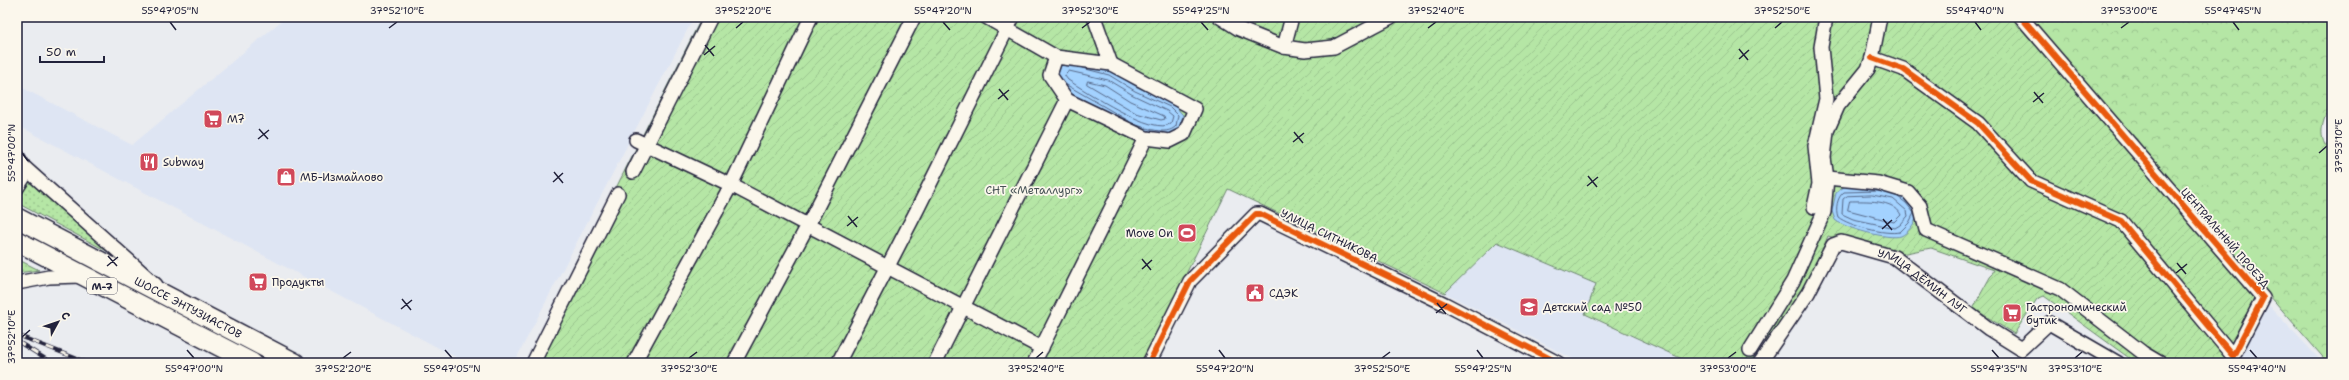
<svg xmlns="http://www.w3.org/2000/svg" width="2349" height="380" viewBox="0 0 2349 380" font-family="'Shantell Sans',sans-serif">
  <defs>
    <pattern id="grass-dots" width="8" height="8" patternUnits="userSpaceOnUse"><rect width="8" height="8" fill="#b5e6a5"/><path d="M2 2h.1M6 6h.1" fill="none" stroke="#9bc58f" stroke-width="1.8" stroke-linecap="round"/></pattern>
    <pattern id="forest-crowns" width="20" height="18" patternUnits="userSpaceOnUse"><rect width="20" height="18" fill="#b5e6a5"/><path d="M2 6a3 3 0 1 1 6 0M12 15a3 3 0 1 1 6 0" fill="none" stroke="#9bc58f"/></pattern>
    <pattern id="garden-furrows" width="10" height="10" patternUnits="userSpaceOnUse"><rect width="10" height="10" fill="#b5e6a5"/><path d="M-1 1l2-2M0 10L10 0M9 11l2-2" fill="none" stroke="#9bc58f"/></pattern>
  </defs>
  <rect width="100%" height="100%" fill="#eaecf0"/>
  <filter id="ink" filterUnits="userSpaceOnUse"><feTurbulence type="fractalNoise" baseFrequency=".025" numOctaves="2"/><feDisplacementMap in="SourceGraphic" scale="8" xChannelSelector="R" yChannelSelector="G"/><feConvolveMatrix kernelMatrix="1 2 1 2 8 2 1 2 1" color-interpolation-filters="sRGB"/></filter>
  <g filter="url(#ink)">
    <!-- built -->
    <g fill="#dee5f3">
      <polygon points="286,17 694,17 514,363 467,363 17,125 17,85 132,145"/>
      <polygon points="1497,242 1596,284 1585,315 1691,363 1581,363 1445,293"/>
      <polygon points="2264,300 2323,363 2230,363"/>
    </g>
    <!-- grass -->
    <g fill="url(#grass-dots)" stroke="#6c8470">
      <polygon points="29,176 118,257 19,204 20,190"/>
      <polygon points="17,259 39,270 17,273"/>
    </g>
    <!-- forest -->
    <path fill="url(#forest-crowns)" stroke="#6c8470" d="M 2028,17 L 2332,17 C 2332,39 2336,75 2332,95 C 2329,113 2316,127 2325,145 L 2332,145 L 2332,363 L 2328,363 Z"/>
    <!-- garden -->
    <polygon fill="url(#garden-furrows)" stroke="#6c8470" points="702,17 2025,17 2265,295 2230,363 2136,363 2044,296 2037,299 2014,334 1973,308 1994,270 1931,248 1896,255 1828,236 1805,291 1756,352 1751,363 1691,363 1585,314 1596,284 1497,242 1445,293 1228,189 1142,363 528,363"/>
    <!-- water -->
    <g fill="#a3d2ff" stroke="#6f8cb1">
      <path d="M 1066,61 L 1111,71 L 1137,87 L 1172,103 L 1183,115 C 1181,122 1180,130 1174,133 C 1151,145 1074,97 1056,82 L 1058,66 Z"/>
      <path d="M 1845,186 C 1874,189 1909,183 1917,217 C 1914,224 1908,233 1901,236 C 1889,240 1844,228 1835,220 L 1832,211 L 1836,193 Z"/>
    </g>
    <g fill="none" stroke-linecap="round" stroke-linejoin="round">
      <!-- shore -->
      <g stroke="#566889" stroke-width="1">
        <path d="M 1082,68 L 1109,75 L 1135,91 L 1170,107 L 1178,115 L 1176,126 C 1166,137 1145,127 1133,124"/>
        <path d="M 1069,71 L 1108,80 L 1133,95 L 1167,111 L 1173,116 L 1171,123 C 1156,138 1084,90 1068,80 L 1065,76 Z"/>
        <polygon points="1088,81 1105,85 1130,101 1164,116 1165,119 1161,120 1136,113 1087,84"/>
        <polyline points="1065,84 1129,121"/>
        <path d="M 1880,191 L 1844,192 C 1837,197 1835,209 1838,217 C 1849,226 1886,235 1900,232 L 1909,223 L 1914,213 L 1906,203 L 1898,197"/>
        <polygon points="1872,195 1893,199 1907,211 1908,216 1900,225 1895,228 1853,219 1842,214 1843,199 1847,196"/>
        <path d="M 1850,201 C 1865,201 1894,199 1901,215 L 1894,222 L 1848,210 Z"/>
      </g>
      <defs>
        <g id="minor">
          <polyline points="986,17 1056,57 1111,64 1195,109 1184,134 1170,141 1146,138 1067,100 1050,75 1056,57"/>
          <polyline points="1094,17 1111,64"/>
          <polyline points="1220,17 1239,29 1284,47 1305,50 1334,47 1391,17"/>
          <polyline points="1284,47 1292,17"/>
          <polyline points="1872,58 1903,69 1978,123 2031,181 2121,221 2233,356 2263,298 2021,17"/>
          <polyline points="636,140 731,185 1042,348"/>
          <polyline points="17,155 24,167 156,285"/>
          <polyline points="633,172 711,17"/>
          <polyline points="1827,178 1878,183 1908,192 1920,206 1926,230 2060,289 2143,353 2160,363"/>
          <polyline points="17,188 24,177 24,167"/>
          <polyline points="1814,207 1819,184 1815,146 1826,99 1821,47 1826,17"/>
          <polyline points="17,283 49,277 81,276"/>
          <polyline points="1750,350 1793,281 1824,212 1827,178 1824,158 1827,131 1838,106 1868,69 1872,58 1880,17"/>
          <polyline points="533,363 618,194"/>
          <polyline points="634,363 731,185 811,17"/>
          <polyline points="734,363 808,225 914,17"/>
          <polyline points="838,363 917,210 1013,17"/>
          <polyline points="935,363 1067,100"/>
          <polyline points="1034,363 1146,138"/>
          <polyline points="1149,363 1190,281 1256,214 1260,214 1445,304 1558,363"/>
          <path id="s1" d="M 1760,363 L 1808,293 L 1833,245 L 1841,242 L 1894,257 L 1989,329 L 2021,349 L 2049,323 L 2118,363"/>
        </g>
        <g id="highway">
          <path id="s2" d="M 17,218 L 295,363"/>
          <polyline points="17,241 252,363"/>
        </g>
      </defs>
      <!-- minor casing -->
      <use href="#minor" stroke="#22223b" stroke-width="16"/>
      <!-- highway casing -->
      <use href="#highway" stroke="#22223b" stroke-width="22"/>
      <!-- minor -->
      <use href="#minor" stroke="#fbf7ec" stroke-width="13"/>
      <!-- highway -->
      <use href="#highway" stroke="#fbf7ec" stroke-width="19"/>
      <defs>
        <g id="rail">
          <polyline points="17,335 88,363"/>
          <polyline points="17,341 52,363"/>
        </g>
      </defs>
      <!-- rail casing -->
      <use href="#rail" stroke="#22223b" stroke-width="4"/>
      <!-- rail -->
      <use href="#rail" stroke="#fbf7ec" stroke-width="2.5" stroke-dasharray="8" stroke-linecap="butt"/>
      <defs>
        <g id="cycleway">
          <polyline points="1872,58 1903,69 1978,123 2031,181 2121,221 2233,356 2263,298 2021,17"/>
          <polyline points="1149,363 1190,281 1256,214 1260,214 1445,304 1558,363"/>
        </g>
      </defs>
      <!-- cycleway casing -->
      <use href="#cycleway" stroke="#fbf7ec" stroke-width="8"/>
      <!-- cycleway -->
      <use href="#cycleway" stroke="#e8590c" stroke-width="6"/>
    </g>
  </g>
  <!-- ticks -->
  <path fill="none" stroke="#22223b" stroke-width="1.5" d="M 170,22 L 176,30M 943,22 L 950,30M 1201,22 L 1208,30M 1975,22 L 1981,30M 2233,22 L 2239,30M 389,28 L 397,22M 736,28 L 743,22M 1082,28 L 1090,22M 1428,28 L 1436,22M 1775,28 L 1782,22M 2121,28 L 2129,22M 705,45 L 714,56M 1739,49 L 1748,60M 704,55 L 715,46M 1739,59 L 1749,50M 999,89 L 1008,100M 2034,92 L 2043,103M 998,99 L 1009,90M 2033,102 L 2044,93M 259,129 L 268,139M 1294,132 L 1303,143M 258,139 L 269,130M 1293,142 L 1304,133M 22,153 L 28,161M 2319,153 L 2327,146M 554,172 L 563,183M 1588,176 L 1597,187M 553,182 L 563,173M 1587,186 L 1598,177M 848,216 L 857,227M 1883,219 L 1892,230M 847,226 L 858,217M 1882,229 L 1892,220M 108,256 L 117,266M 1142,259 L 1151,270M 2177,263 L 2186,274M 107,266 L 118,257M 1142,269 L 1152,260M 2176,273 L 2187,264M 402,299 L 411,310M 1437,303 L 1446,314M 401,309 L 412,300M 1436,313 L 1447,304M 22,337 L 30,330M 187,350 L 194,358M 445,350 L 452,358M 1219,350 L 1225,358M 1477,350 L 1483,358M 1992,350 L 1999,358M 2250,350 L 2257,358M 343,358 L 351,352M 689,358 L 697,352M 1036,358 L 1043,352M 1382,358 L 1390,352M 1728,358 L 1736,352M 2075,358 L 2082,352"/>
  <!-- icons -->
  <defs>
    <symbol id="supermarket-square" viewBox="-11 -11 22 22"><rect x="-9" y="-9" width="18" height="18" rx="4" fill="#d1495b" stroke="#fbf7ec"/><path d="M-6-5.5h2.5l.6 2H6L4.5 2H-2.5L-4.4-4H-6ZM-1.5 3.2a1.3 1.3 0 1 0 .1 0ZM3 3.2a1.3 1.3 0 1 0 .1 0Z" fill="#fff"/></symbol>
    <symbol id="restaurant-square" viewBox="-11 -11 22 22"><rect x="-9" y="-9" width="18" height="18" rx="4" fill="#d1495b" stroke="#fbf7ec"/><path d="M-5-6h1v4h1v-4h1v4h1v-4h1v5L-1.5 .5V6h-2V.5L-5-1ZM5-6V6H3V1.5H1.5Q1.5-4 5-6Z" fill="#fff"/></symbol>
    <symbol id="shop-square" viewBox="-11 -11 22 22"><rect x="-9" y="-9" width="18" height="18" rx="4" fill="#d1495b" stroke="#fbf7ec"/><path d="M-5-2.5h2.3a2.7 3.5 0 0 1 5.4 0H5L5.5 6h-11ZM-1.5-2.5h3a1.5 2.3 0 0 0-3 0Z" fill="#fff"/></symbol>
    <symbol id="stadium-square" viewBox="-11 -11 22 22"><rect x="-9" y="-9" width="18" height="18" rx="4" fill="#d1495b" stroke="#fbf7ec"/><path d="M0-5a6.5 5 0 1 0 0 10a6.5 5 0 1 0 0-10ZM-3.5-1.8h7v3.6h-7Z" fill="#fff"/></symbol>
    <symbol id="civic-square" viewBox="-11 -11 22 22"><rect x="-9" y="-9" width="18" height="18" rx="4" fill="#d1495b" stroke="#fbf7ec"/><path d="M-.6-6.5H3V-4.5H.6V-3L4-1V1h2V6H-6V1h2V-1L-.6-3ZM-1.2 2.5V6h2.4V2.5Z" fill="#fff"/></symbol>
    <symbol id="school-square" viewBox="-11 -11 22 22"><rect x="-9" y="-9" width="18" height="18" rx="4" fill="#d1495b" stroke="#fbf7ec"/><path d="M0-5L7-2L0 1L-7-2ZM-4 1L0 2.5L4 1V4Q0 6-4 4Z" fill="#fff"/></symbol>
  </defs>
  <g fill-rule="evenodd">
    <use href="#supermarket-square" x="202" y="108" width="22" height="22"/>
    <use href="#restaurant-square" x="138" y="151" width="22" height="22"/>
    <use href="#shop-square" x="275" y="166" width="22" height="22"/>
    <use href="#stadium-square" x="1176" y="222" width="22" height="22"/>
    <use href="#supermarket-square" x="247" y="271" width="22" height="22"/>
    <use href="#civic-square" x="1244" y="282" width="22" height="22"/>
    <use href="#school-square" x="1518" y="296" width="22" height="22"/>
    <use href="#supermarket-square" x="2001" y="302" width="22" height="22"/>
  </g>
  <g text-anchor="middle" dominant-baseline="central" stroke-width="3.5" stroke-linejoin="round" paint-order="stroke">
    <!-- shield labels -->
    <rect fill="#fbf7ec" stroke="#636270" stroke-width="1" x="87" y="278" width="30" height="16" rx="3"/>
    <g font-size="10" font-weight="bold" fill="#22223b">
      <text x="102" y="286">М-7</text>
    </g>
    <!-- poi labels -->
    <g font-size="11" fill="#22223b" stroke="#fbf7ec" text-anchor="start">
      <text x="227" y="119">М7</text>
      <text x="163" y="162">Subway</text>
      <text x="300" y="177">МБ-Измайлово</text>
      <text x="1173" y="233" text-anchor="end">Move On</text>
      <text x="272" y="282">Продукты</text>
      <text x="1269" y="293">СДЭК</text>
      <text x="1543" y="307">Детский сад №50</text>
      <text x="2026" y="307">Гастрономический<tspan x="2026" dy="13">бутик</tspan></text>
    </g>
    <!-- park labels -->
    <g font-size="11" fill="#475356" stroke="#fbf7ec">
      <text x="1034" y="190">СНТ «Металлург»</text>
    </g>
    <!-- street labels -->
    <g font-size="11" fill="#22223b" stroke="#fbf7ec">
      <text transform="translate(1329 236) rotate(26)">УЛИЦА СИТНИКОВА</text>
      <text transform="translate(2225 238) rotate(49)">ЦЕНТРАЛЬНЫЙ ПРОЕЗД</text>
      <text stroke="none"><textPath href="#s1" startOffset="239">УЛИЦА ДЁМИН ЛУГ</textPath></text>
      <text stroke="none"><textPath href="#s2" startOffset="193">ШОССЕ ЭНТУЗИАСТОВ</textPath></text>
    </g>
  </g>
  <!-- margin -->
  <rect width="2349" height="380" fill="none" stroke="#fbf7ec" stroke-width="44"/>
  <!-- north arrow -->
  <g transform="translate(58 322) rotate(50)" stroke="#fbf7ec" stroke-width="3" paint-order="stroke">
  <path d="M0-3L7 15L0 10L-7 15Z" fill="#22223b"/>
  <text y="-6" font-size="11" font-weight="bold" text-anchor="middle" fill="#22223b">С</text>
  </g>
  <!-- scale -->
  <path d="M40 56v6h64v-6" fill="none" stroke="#22223b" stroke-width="2"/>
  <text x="46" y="56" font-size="12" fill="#22223b" stroke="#fbf7ec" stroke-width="3" paint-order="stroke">50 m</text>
  <rect x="22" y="22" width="2305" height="336" fill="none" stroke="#22223b" stroke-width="1.5"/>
  <g font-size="10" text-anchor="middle" fill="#22223b">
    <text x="170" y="14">55°47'05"N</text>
    <text x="397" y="14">37°52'10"E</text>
    <text x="743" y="14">37°52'20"E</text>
    <text x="943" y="14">55°47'20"N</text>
    <text x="1090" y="14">37°52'30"E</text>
    <text x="1201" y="14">55°47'25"N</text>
    <text x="1436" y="14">37°52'40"E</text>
    <text x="1782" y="14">37°52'50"E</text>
    <text x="1975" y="14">55°47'40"N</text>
    <text x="2129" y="14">37°53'00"E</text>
    <text x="2233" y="14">55°47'45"N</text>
    <text transform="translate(2338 146) rotate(-90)" y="4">37°53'10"E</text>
    <text transform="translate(11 153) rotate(-90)" y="4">55°47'00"N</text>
    <text transform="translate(11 337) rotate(-90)" y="4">37°52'10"E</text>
    <text x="194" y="372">55°47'00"N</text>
    <text x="343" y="372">37°52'20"E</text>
    <text x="452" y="372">55°47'05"N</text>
    <text x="689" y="372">37°52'30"E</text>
    <text x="1036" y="372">37°52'40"E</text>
    <text x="1225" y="372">55°47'20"N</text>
    <text x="1382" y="372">37°52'50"E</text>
    <text x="1483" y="372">55°47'25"N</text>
    <text x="1728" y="372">37°53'00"E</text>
    <text x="1999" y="372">55°47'35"N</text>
    <text x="2075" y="372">37°53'10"E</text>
    <text x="2257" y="372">55°47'40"N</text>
  </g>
</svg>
